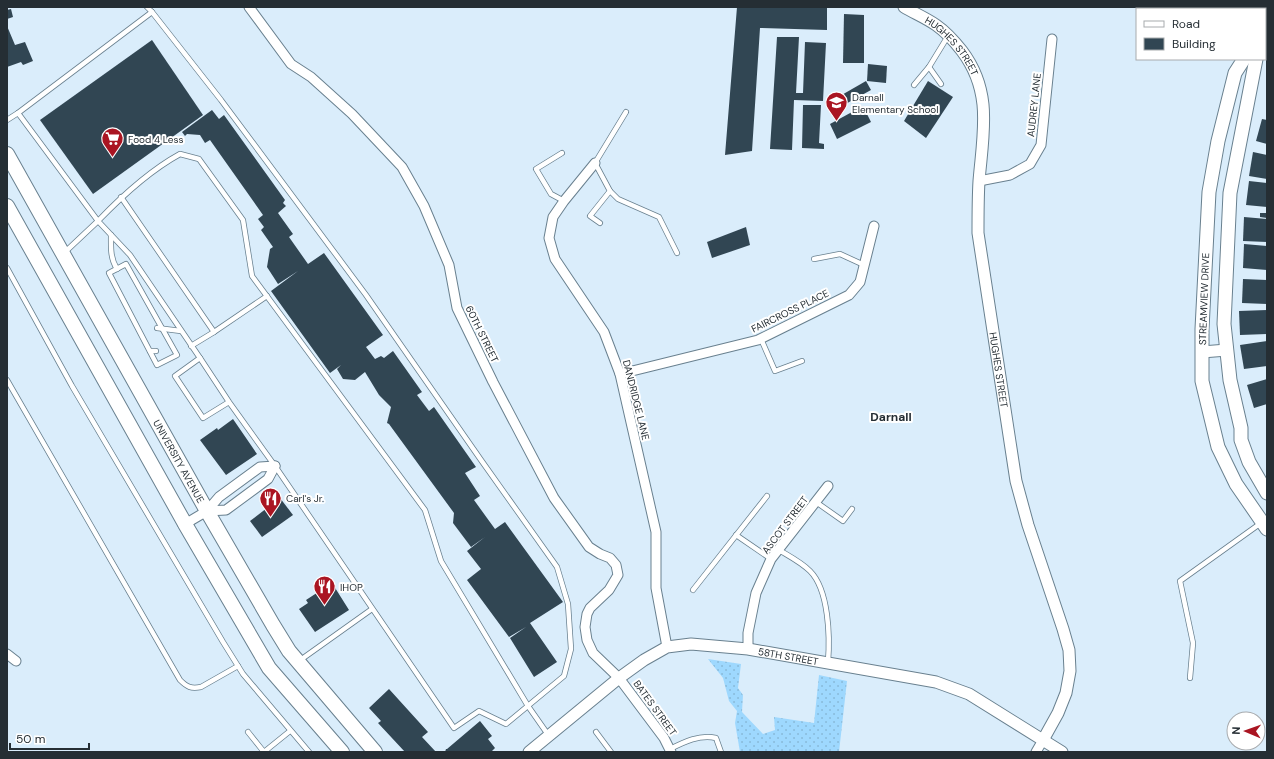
<svg xmlns="http://www.w3.org/2000/svg" width="1274" height="759" viewBox="0 0 1274 759" font-family="'DM Sans',sans-serif">
  <defs>
    <pattern id="grass-dots" width="8" height="8" patternUnits="userSpaceOnUse"><rect width="8" height="8" fill="#9ed8fe"/><path d="M2 2h.1M6 6h.1" fill="none" stroke="#88bada" stroke-width="1.8" stroke-linecap="round"/></pattern>
  </defs>
  <rect width="100%" height="100%" fill="#daedfb"/>
  <!-- grass -->
  <polygon fill="url(#grass-dots)" points="708,659 741,664 738,688 743,695 742,712 763,734 775,730 774,717 814,723 819,675 847,681 839,752 740,752 735,723 737,711 729,701 723,678"/>
  <!-- building -->
  <g fill="#314653">
    <polygon points="737,7 827,7 827,30 760,28 752,151 725,155"/>
    <polygon points="11,9 13,17 7,19 7,10"/>
    <polygon points="844,14 864,15 864,63 843,63"/>
    <polygon points="7,26 15,45 25,42 33,61 23,65 21,62 7,67"/>
    <polygon points="777,37 799,37 796,93 803,93 805,42 826,43 823,101 794,100 792,150 770,149"/>
    <polygon points="152,40 203,115 93,194 40,120"/>
    <polygon points="868,64 887,66 886,83 867,81"/>
    <polygon points="866,81 871,90 831,112 826,104"/>
    <polygon points="928,81 953,97 926,138 904,121"/>
    <polygon points="803,105 821,105 819,143 824,144 824,149 802,148"/>
    <polygon points="863,106 871,122 837,139 830,124"/>
    <polygon points="212,110 219,119 224,115 285,200 283,203 286,206 278,213 293,234 289,237 308,264 324,253 383,335 366,347 375,359 381,356 384,358 393,351 422,392 417,395 429,411 434,407 476,467 465,473 480,496 474,500 487,518 495,529 505,522 563,602 530,623 557,662 534,677 510,638 526,627 509,637 467,580 481,569 467,551 485,537 471,547 453,523 454,513 389,424 387,423 391,407 379,395 365,372 355,380 343,379 337,369 341,365 330,373 271,291 298,271 278,284 267,267 270,249 273,247 261,230 264,227 258,219 263,215 210,140 205,143 200,135 187,134 185,136 182,132"/>
    <polygon points="1262,119 1267,120 1267,144 1256,141"/>
    <polygon points="1253,152 1267,155 1267,179 1249,176"/>
    <polygon points="1249,181 1267,183 1267,207 1246,205"/>
    <polygon points="1260,213 1267,213 1267,218 1260,217"/>
    <polygon points="1244,217 1267,219 1267,242 1243,241"/>
    <polygon points="746,227 750,245 712,258 707,242"/>
    <polygon points="1244,244 1267,246 1267,270 1243,268"/>
    <polygon points="1243,279 1267,280 1267,304 1242,303"/>
    <polygon points="1267,310 1267,334 1240,335 1239,311"/>
    <polygon points="1267,341 1267,366 1244,369 1240,345"/>
    <polygon points="1267,379 1267,404 1254,408 1247,385"/>
    <polygon points="233,419 257,454 226,475 200,440 217,428 218,430"/>
    <polygon points="280,498 293,515 262,537 250,521"/>
    <polygon points="332,583 349,610 315,632 299,609 308,603 306,600"/>
    <polygon points="389,689 428,732 422,737 436,752 405,752 378,723 381,721 369,708"/>
    <polygon points="480,721 492,736 488,739 495,748 491,752 445,752 446,749 447,749"/>
  </g>
  <g fill="none" stroke-linecap="round" stroke-linejoin="round">
    <defs>
      <g id="service">
        <polyline points="152,12 221,100 366,295 481,460 557,567 568,604 571,649 564,676 506,724 479,711 454,728 275,466 229,402 200,358 175,376 203,418 229,402"/>
        <polyline points="929,67 941,84"/>
        <polyline points="914,85 929,67 948,36"/>
        <polyline points="18,113 152,12 147,7"/>
        <polyline points="7,120 18,113 98,221 64,253"/>
        <polyline points="562,153 536,169 551,194 564,201"/>
        <polyline points="610,191 618,199 659,217 677,253"/>
        <polyline points="121,197 214,332 267,296"/>
        <polyline points="600,223 590,216 610,191 595,163 626,112"/>
        <path d="M 111,235 C 111,247 110,258 117,269"/>
        <polyline points="814,259 840,254 864,265"/>
        <polygon points="126,264 177,355 157,365 109,273"/>
        <polyline points="7,268 72,386 223,642 243,674 309,752"/>
        <polyline points="157,328 181,331"/>
        <polyline points="761,339 775,371 802,361"/>
        <polyline points="191,346 214,332"/>
        <polyline points="150,351 156,351"/>
        <path d="M 200,358 L 130,255 L 98,221 C 123,195 149,171 180,154 L 199,159 L 243,220 L 252,276 L 425,510 L 441,561 L 528,706 L 549,736"/>
        <path d="M 7,380 L 180,680 C 187,687 191,689 201,687 L 238,666"/>
        <polyline points="816,502 843,521 852,509"/>
        <polyline points="736,535 771,559"/>
        <path d="M 779,550 C 789,556 801,562 810,571 C 829,590 830,637 828,662"/>
        <polyline points="693,590 767,496"/>
        <polyline points="299,661 372,609"/>
        <polyline points="1190,678 1193,643 1180,581 1261,523"/>
        <polyline points="248,732 264,752"/>
        <polyline points="596,732 611,752"/>
        <path d="M 670,749 C 684,742 700,734 716,738 L 721,752"/>
        <polyline points="264,752 290,731"/>
      </g>
      <g id="minor">
        <polyline points="249,7 291,64 311,77 352,114 402,167 424,206 449,265 457,308 493,382 554,498 589,547 600,554 610,558 616,565 618,575 609,590 590,608 587,614 585,627 587,640 593,653 619,678 664,738 671,752"/>
        <polyline points="595,163 564,201 553,217 549,238 555,259 604,332 620,374 656,532 656,588 667,647"/>
        <polyline points="979,181 1010,175 1030,164 1041,145 1052,39"/>
        <polyline points="620,374 758,340 849,295 860,282 874,226"/>
        <polyline points="207,511 226,510 268,479 275,466"/>
        <polyline points="185,524 207,511 219,497 260,467 275,466"/>
        <polyline points="748,649 748,633 756,593 771,559 828,486"/>
        <polyline points="7,654 16,661"/>
        <polyline points="1036,752 1043,740"/>
      </g>
      <g id="tertiary">
        <path id="s1" d="M 904,7 C 914,13 926,18 936,25 C 946,32 955,42 962,51 C 993,92 983,133 979,181 C 978,198 978,215 978,233 L 1016,481 L 1028,525 L 1063,629 L 1069,650 L 1070,671 L 1066,693 L 1058,713 L 1043,740"/>
        <polyline points="1202,352 1227,350"/>
        <path id="s2" d="M 529,752 L 619,678 L 644,660 L 667,647 L 691,644 L 748,649 L 936,682 L 969,694 L 1062,752"/>
      </g>
      <g id="secondary">
        <polyline points="1253,7 1253,9"/>
        <polyline points="1263,9 1264,7"/>
        <polyline points="1244,59 1235,73 1218,141 1209,192 1202,329 1202,381 1218,447 1236,484 1267,529"/>
        <polyline points="1256,59 1230,193 1224,324 1230,380 1241,428 1241,440 1249,462 1267,493"/>
      </g>
      <g id="primary">
        <path id="s3" d="M 7,154 L 207,511 L 273,625 L 289,651 L 375,752"/>
        <polyline points="7,206 184,522"/>
        <polyline points="185,524 269,668 342,752"/>
      </g>
    </defs>
    <!-- service casing -->
    <use href="#service" stroke="#69808f" stroke-width="6"/>
    <!-- minor casing -->
    <use href="#minor" stroke="#69808f" stroke-width="11"/>
    <!-- tertiary casing -->
    <use href="#tertiary" stroke="#69808f" stroke-width="13"/>
    <!-- secondary casing -->
    <use href="#secondary" stroke="#69808f" stroke-width="15"/>
    <!-- primary casing -->
    <use href="#primary" stroke="#69808f" stroke-width="16"/>
    <!-- service -->
    <use href="#service" stroke="#fff" stroke-width="4.5"/>
    <!-- minor -->
    <use href="#minor" stroke="#fff" stroke-width="9"/>
    <!-- tertiary -->
    <use href="#tertiary" stroke="#fff" stroke-width="11"/>
    <!-- secondary -->
    <use href="#secondary" stroke="#fff" stroke-width="13"/>
    <!-- primary -->
    <use href="#primary" stroke="#fff" stroke-width="14"/>
  </g>
  <!-- icons -->
  <defs>
    <symbol id="school-pin" viewBox="-11 -11 22 30"><path d="M0 17L-7.5 6A9.5 9.5 0 1 1 7.5 6Z" fill="#aa1522" stroke="#fff"/><path d="M0-5L7-2L0 1L-7-2ZM-4 1L0 2.5L4 1V4Q0 6-4 4Z" fill="#fff"/></symbol>
    <symbol id="supermarket-pin" viewBox="-11 -11 22 30"><path d="M0 17L-7.5 6A9.5 9.5 0 1 1 7.5 6Z" fill="#aa1522" stroke="#fff"/><path d="M-6-5.5h2.5l.6 2H6L4.5 2H-2.5L-4.4-4H-6ZM-1.5 3.2a1.3 1.3 0 1 0 .1 0ZM3 3.2a1.3 1.3 0 1 0 .1 0Z" fill="#fff"/></symbol>
    <symbol id="restaurant-pin" viewBox="-11 -11 22 30"><path d="M0 17L-7.5 6A9.5 9.5 0 1 1 7.5 6Z" fill="#aa1522" stroke="#fff"/><path d="M-5-6h1v4h1v-4h1v4h1v-4h1v5L-1.5 .5V6h-2V.5L-5-1ZM5-6V6H3V1.5H1.5Q1.5-4 5-6Z" fill="#fff"/></symbol>
  </defs>
  <g fill-rule="evenodd">
    <use href="#school-pin" x="824" y="90" width="25" height="34"/>
    <use href="#supermarket-pin" x="100" y="126" width="25" height="34"/>
    <use href="#restaurant-pin" x="258" y="486" width="25" height="34"/>
    <use href="#restaurant-pin" x="312" y="574" width="25" height="34"/>
  </g>
  <g text-anchor="middle" dominant-baseline="central" stroke-width="4" stroke-linejoin="round" paint-order="stroke">
    <!-- street labels -->
    <g font-size="10" fill="#252e34" stroke="#fff">
      <text stroke="none"><textPath href="#s1" startOffset="63">HUGHES STREET</textPath></text>
      <text transform="translate(1034 105) rotate(-84)">AUDREY LANE</text>
      <text transform="translate(1204 299) rotate(-88)">STREAMVIEW DRIVE</text>
      <text transform="translate(790 311) rotate(-26)">FAIRCROSS PLACE</text>
      <text transform="translate(482 334) rotate(64)">60TH STREET</text>
      <text stroke="none"><textPath href="#s1" startOffset="399">HUGHES STREET</textPath></text>
      <text transform="translate(636 400) rotate(76)">DANDRIDGE LANE</text>
      <text stroke="none"><textPath href="#s3" startOffset="352">UNIVERSITY AVENUE</textPath></text>
      <text transform="translate(785 525) rotate(-53)">ASCOT STREET</text>
      <text stroke="none"><textPath href="#s2" startOffset="296">58TH STREET</textPath></text>
      <text transform="translate(655 708) rotate(54)">BATES STREET</text>
    </g>
    <!-- poi labels -->
    <g font-size="10" fill="#252e34" stroke="#fff" text-anchor="start">
      <text x="852" y="97">Darnall<tspan x="852" dy="12">Elementary School</tspan></text>
      <text x="128" y="139">Food 4 Less</text>
      <text x="286" y="498">Carl's Jr.</text>
      <text x="340" y="587">IHOP</text>
    </g>
    <!-- quarter labels -->
    <g font-size="12" font-weight="bold" fill="#252e34" stroke="#fff">
      <text x="891" y="417">Darnall</text>
    </g>
  </g>
  <!-- border -->
  <rect width="1274" height="759" fill="none" stroke="#252e34" stroke-width="16"/>
  <!-- legend -->
  <rect x="1136" y="8" width="130" height="52" fill="#ffffff" stroke="#a8abae"/>
  <rect x="1144" y="21" width="20" height="6" fill="#ffffff" stroke="#a8abae"/>
  <text x="1172" y="28" font-size="12" fill="#252e34">Road</text>
  <rect x="1144" y="38" width="20" height="12" fill="#314653" stroke="#a8abae"/>
  <text x="1172" y="48" font-size="12" fill="#252e34">Building</text>
  <!-- north arrow -->
  <g transform="translate(1246 731) rotate(272)"><circle r="19" fill="#ffffff" stroke="#a8abae"/>
  <path d="M0-3L7 15L0 10L-7 15Z" fill="#aa1522"/>
  <text y="-6" font-size="11" font-weight="bold" text-anchor="middle" fill="#252e34">N</text>
  </g>
  <!-- scale -->
  <path d="M10 743v6h79v-6" fill="none" stroke="#252e34" stroke-width="2"/>
  <text x="16" y="743" font-size="12" fill="#252e34" stroke="#ffffff" stroke-width="3" paint-order="stroke">50 m</text>
</svg>
